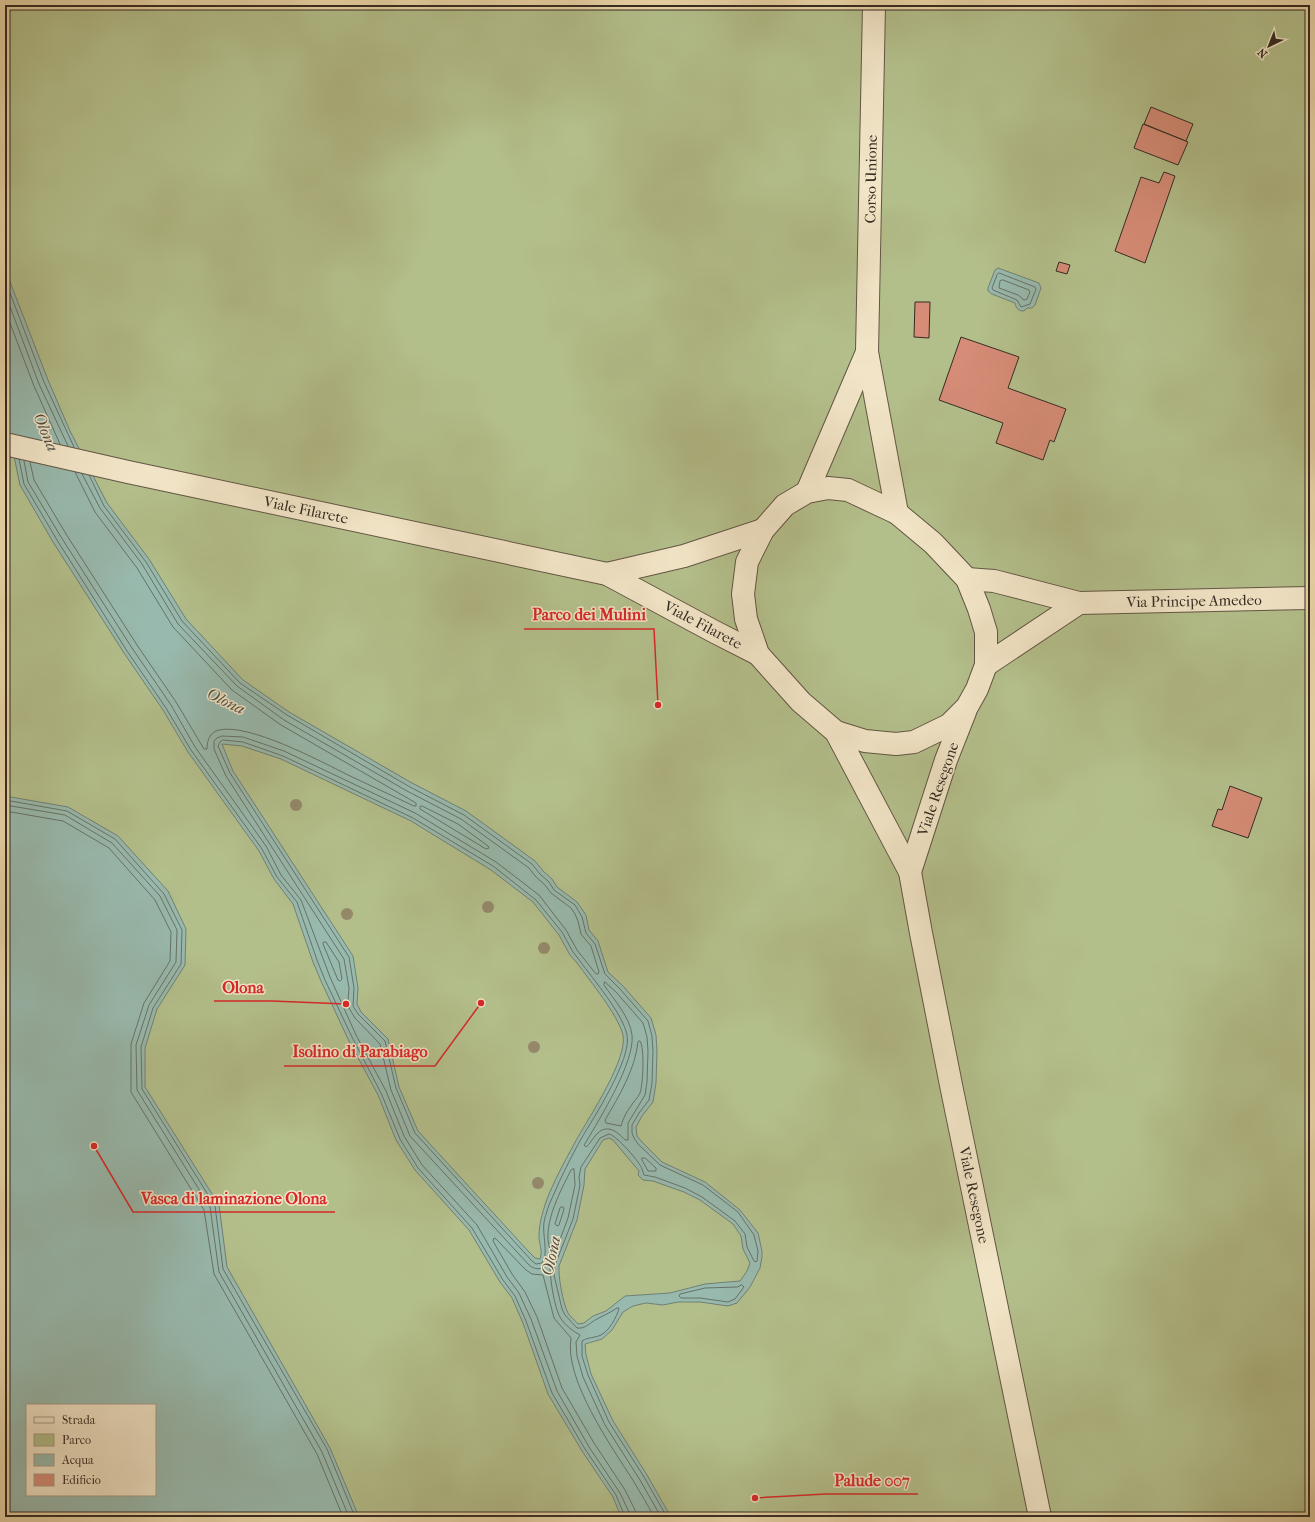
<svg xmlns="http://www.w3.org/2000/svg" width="1315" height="1522" viewBox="0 0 1315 1522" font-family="'IM FELL French Canon',serif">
  <rect width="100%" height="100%" fill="#ebd7a9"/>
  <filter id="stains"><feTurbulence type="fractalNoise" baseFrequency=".005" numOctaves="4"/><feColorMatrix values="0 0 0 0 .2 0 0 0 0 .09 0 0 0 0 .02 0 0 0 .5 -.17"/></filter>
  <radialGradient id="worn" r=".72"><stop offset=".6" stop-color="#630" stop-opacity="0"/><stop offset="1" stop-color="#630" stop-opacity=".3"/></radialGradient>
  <!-- green -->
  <path fill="#b3bf8b" stroke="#747556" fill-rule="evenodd" d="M 5,5 L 1310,5 L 1310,1517 L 5,1517 ZM 27,1405 L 155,1405 L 155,1495 L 27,1495 Z"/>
  <!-- water -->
  <g fill="#98b9ad" stroke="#708075" fill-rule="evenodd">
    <path d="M 998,268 L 1039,283 L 1041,288 L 1035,305 L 1032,308 L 1027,308 L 1024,311 C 1018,311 1016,308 1015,303 L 992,294 L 988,291 L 988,288 L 995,270 Z"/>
    <path d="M 5,269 L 48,380 L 70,431 L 107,503 L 149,559 L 186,619 L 243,680 L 289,712 L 412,783 L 466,811 L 535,861 L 543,871 L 552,879 L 557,887 L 577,902 L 586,915 L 589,930 L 598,941 L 608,972 L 623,986 L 651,1018 L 656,1035 L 657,1051 L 656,1083 L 653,1102 L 642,1116 L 636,1127 L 637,1136 L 641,1141 L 662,1162 L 705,1182 L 740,1210 L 758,1233 L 762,1251 L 762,1257 L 760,1268 L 750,1287 L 737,1303 L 728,1306 L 700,1302 L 678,1302 L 663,1305 L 646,1303 L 633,1306 L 623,1312 L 612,1330 L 602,1339 L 585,1344 L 586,1355 L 591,1374 L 613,1421 L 647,1475 L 671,1517 L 621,1517 L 613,1497 L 582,1451 L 548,1394 L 523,1323 L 512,1298 L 500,1282 L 469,1230 L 415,1170 L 396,1140 L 378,1095 L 348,1039 L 321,981 L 313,962 L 293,904 L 274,879 L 259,851 L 188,752 L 163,710 L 124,653 L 53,542 L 20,485 L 8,427 L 5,421 ZM 222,744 L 242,746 L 281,759 L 411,821 L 491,870 L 533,902 L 559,935 L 570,955 L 577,963 C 590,981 618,1015 623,1035 C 628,1058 590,1116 578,1137 C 568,1155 557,1175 549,1194 C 544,1207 539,1222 539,1236 C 539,1244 543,1251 540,1259 L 535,1258 L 529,1252 L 418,1131 L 399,1087 L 388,1039 L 361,1012 L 357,1004 L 358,988 L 353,956 L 233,771 ZM 609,1138 L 613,1140 L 639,1171 L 638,1175 L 643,1180 L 653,1181 L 684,1192 L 700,1200 L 733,1224 L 741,1236 L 743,1249 L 750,1263 L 747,1271 L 740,1281 L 705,1284 L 670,1293 L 625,1296 L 606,1311 L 593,1316 L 584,1323 L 578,1324 C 575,1320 570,1317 568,1313 C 563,1304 558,1275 559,1266 L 577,1220 L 584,1185 L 585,1169 L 603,1140 Z"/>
    <path d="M 5,796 L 68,807 L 118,836 L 168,891 L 186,929 L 185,965 L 157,1009 L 145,1048 L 145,1087 L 219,1205 L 227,1267 L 330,1448 L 359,1517 L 5,1517 ZM 27,1405 L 155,1405 L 155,1495 L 27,1495 Z"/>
  </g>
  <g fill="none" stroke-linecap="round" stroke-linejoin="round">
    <!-- shore -->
    <g stroke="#667268" stroke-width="1">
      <polygon points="999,273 1035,287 1036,289 1030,304 1021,307 1017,300 993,290 992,288 997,275"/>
      <polyline points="5,280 44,382 74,447"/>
      <polygon points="1003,280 1029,290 1030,292 1027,299 1024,300 1018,295 999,288 1000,281"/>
      <polyline points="5,293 39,384 68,446"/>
      <polyline points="5,310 34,386 60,444"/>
      <polyline points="19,459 24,484 57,540 127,651 166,708 191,750 262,849 277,877 297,902 317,960 325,980 352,1037 381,1093 400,1139 418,1168 472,1228 503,1280 515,1296 526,1321 552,1393 585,1449 616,1495 625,1517"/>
      <polyline points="24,461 28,482 61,537 132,648 171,705 195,747 266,846 281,875 301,900 330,977 356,1035 386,1091 404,1136 422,1165 477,1225 507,1277 519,1293 531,1319 557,1391 589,1447 620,1493 629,1512 630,1517"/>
      <path d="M 30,462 L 34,480 L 66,534 L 137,645 L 176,702 L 204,749 L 207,749 C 207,740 210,732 219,730 C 249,723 320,761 348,775 C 370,785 392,796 414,806 L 416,806 L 416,803 L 281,725 L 232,690 L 173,627 L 137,568 L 95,512 L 75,472"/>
      <path d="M 82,474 L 100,508 L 142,564 L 178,624 L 237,686 L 284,720 L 407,791 L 461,819 L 529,868 L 536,877 L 545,885 L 551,893 L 571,908 L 575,914 L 578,921 L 581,934 L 591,946 L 599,972 L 598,974 L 596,974 L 577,950 L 566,930 L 539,895 L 496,862 L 415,813 L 284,751 L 243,737 L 222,736 L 217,738 L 214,741 L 214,749 L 226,776 L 344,959 L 349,988 L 348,1001 L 349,1008 L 355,1018 L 380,1044 L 391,1090 L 410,1136 L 529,1265 C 535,1270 541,1270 547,1265 L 550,1266 C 550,1278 554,1308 561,1319 C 566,1326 573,1331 580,1335 L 576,1342 L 577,1356 L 583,1377 L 605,1425 L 640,1480 L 661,1517"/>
      <path d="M 89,475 L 104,506 L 146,562 L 182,621 L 240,683 L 287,715 L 410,787 L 464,815 L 532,864 L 540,874 L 549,882 L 554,890 L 575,905 L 582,917 L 586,933 L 595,944 L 605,974 L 620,989 L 648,1021 L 652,1036 L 653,1051 L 652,1083 L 649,1100 L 639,1113 L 632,1125 L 632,1133 L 634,1138 L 638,1144 L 660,1165 L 703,1185 L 738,1212 L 754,1235 L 758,1251 L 757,1261 L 756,1262 L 754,1261 L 747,1247 L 745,1234 L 735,1221 L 702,1197 L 685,1188 L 655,1177 L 644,1175 C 643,1173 643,1171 642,1169 C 640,1162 616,1135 609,1134 L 600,1138 L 581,1167 L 579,1177 L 580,1185 L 573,1219 L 555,1265 L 554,1275 L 562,1309 L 565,1315 L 577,1328 C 586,1329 589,1323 597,1319 C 604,1315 610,1313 617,1308 L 619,1308 C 617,1317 609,1331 601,1335 C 595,1338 588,1337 582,1341 L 582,1356 L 588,1375 L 609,1422 L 644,1477 L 667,1517"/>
      <path d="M 223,740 L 243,742 L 283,756 L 413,818 L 493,866 L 536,900 L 562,932 L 573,952 L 580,961 C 593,979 623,1014 627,1035 C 632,1059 594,1117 581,1139 C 571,1157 561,1177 553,1196 C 549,1204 546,1213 544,1222 C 542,1235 549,1254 542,1263 L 536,1264 L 532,1261 L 415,1133 L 396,1088 L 385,1041 L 358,1014 L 353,1006 L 354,988 L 349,957 L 230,773 L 218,746 L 220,742 Z"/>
      <polyline points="5,800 67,811 115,839 164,894 182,930 181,964 153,1008 141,1047 142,1089 215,1206 223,1269 327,1449 355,1517"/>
      <polyline points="5,805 65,815 112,843 160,896 177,930 176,962 149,1005 136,1045 137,1090 210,1207 219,1272 322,1452 349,1517"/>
      <polygon points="422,806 458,824 488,846 489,848 486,849 420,809 420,807"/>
      <polyline points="5,811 63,821 109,848 155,900 171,932 170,961 144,1003 131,1044 131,1092 204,1210 214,1274 317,1454 343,1517"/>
      <polygon points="324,942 326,942 339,962 342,979 340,981 338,980 323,944"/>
      <path d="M 605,982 L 616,992 L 643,1023 L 647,1037 L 648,1051 L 647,1082 L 645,1095 L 628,1123 L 628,1140 L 625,1140 C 617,1131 606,1123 596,1135 C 592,1139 590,1144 586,1147 L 584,1145 L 586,1142 C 600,1118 635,1062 632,1035 C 630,1017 614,1000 604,985 Z"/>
      <path d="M 640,1041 C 645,1048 643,1085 640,1093 C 638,1098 633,1102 631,1106 C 626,1112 623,1119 621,1126 L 606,1123 L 605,1120 C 619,1096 635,1070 638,1042 Z"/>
      <polygon points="642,1158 645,1158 656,1168 656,1171 648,1171 642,1160"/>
      <path d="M 574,1169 L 575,1185 L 568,1218 L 555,1253 L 552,1254 C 539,1230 560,1192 571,1170 Z"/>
      <polygon points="563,1207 564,1209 559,1225 557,1226 555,1224 560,1208"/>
      <polygon points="742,1285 744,1287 735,1299 728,1302 700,1298 681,1298 679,1296 680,1294 705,1288 737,1287"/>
      <path d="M 636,1517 L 635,1510 L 625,1490 L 594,1443 L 562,1388 L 537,1317 L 525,1292 L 512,1274 L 493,1241 L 494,1238 L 496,1239 L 526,1270 L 532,1274 L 543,1275 L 554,1318 L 571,1338 C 564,1380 612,1447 634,1482 C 641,1494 648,1505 654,1517"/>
    </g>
  </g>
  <!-- building -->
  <g fill="#d68c77" stroke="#342b22">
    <polygon points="1151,107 1193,124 1186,141 1144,124"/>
    <polygon points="1143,124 1188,142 1178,165 1134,148"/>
    <polygon points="1164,172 1175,176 1145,263 1115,251 1141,177 1159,183"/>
    <polygon points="1059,262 1070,265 1067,274 1056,271"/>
    <polygon points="915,302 930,302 929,338 914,337"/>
    <polygon points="961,337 1019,357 1008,388 1066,409 1054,442 1050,440 1043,460 996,443 1003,423 939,400"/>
    <polygon points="1230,786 1262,798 1248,838 1212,826 1218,809 1222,810"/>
  </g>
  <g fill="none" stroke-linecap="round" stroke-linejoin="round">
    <defs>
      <g id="minor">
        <polyline points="874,5 867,352 897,513"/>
        <polyline points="5,444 128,472 607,574 713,631 758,654"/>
        <polygon points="828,488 848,490 897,513 933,543 967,579 979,609 986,632 986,665 977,689 967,707 949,725 914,742 896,744 865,741 836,732 801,702 758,654 746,619 743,594 747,562 763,530 785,505 807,492"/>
        <polyline points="807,492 867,352"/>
        <polyline points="607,574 684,556 763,530"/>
        <polyline points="967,579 994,581 1079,603 1310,598"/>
        <polyline points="986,665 1079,603"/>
        <polyline points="836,732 910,872 921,933 951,1085 1040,1517"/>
        <polyline points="910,872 946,760 965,712"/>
      </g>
    </defs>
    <!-- minor casing -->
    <use href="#minor" stroke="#625644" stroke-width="24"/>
    <!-- minor -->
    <use href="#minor" stroke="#f2e5c7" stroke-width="22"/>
  </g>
  <!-- trees -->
  <g fill="#94896a">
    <circle cx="296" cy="805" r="6"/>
    <circle cx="488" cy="907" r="6"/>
    <circle cx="347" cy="914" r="6"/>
    <circle cx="544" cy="948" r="6"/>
    <circle cx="534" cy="1047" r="6"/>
    <circle cx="538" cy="1183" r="6"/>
  </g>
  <g text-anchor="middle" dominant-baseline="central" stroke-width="3" stroke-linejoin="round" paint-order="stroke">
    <!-- street labels -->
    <g font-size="15" fill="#342b22" stroke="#f2e5c7">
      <text transform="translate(871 179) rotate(-89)">Corso Unione</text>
      <text transform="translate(306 510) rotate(12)">Viale Filarete</text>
      <text transform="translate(1194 601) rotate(-1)">Via Principe Amedeo</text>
      <text transform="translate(703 625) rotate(28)">Viale Filarete</text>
      <text transform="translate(938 789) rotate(-71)">Viale Resegone</text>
      <text transform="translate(974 1195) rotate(78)">Viale Resegone</text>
    </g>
    <!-- water labels -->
    <g font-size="16" font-style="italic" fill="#4d4e45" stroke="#f2e5c7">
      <text transform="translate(46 432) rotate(67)">Olona</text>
      <text transform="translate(226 701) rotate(26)">Olona</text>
      <text transform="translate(551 1256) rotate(-78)">Olona</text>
    </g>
  </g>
  <!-- callouts -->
  <path fill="none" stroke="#d62828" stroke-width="1.5" d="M658 705L654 629H524M346 1004L272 1001H214M481 1003L435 1066H284M94 1146L133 1212H335M755 1498L826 1494H918"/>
  <g fill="#d62828" stroke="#f2e5c7" stroke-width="1.5">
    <circle cx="658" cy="705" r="4"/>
    <circle cx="346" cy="1004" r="4"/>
    <circle cx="481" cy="1003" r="4"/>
    <circle cx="94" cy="1146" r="4"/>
    <circle cx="755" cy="1498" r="4"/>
  </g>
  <g font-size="16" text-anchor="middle" font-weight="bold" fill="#d62828" stroke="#f2e5c7" stroke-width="3" stroke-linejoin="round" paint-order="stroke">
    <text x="589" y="620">Parco dei Mulini</text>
    <text x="243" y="993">Olona</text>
    <text x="360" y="1057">Isolino di Parabiago</text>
    <text x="234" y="1204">Vasca di laminazione Olona</text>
    <text x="872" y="1486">Palude 007</text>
  </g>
  <!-- margin -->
  <rect width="1315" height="1522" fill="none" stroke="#ebd7a9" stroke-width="20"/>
  <rect x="6" y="6" width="1303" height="1510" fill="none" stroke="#342b22" stroke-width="2"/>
  <rect x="10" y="10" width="1295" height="1502" fill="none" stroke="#342b22"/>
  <!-- legend -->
  <rect x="26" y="1404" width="130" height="92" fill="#f2e5c7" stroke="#a69b85"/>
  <rect x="34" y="1417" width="20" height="6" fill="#f2e5c7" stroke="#a69b85"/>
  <text x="62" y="1424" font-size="12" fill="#342b22">Strada</text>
  <rect x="34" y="1434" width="20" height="12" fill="#b3bf8b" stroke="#a69b85"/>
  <text x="62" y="1444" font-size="12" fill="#342b22">Parco</text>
  <rect x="34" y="1454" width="20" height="12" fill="#98b9ad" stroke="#a69b85"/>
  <text x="62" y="1464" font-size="12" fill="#342b22">Acqua</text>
  <rect x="34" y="1474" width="20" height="12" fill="#d68c77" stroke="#a69b85"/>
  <text x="62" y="1484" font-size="12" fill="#342b22">Edificio</text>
  <!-- north arrow -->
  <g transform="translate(1269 46) rotate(223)" stroke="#f2e5c7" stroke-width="3" paint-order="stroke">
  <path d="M0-3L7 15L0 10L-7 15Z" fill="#342b22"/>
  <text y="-6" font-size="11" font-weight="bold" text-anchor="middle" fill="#342b22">N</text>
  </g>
  <rect width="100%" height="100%" filter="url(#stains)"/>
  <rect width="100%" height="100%" fill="url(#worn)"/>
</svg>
